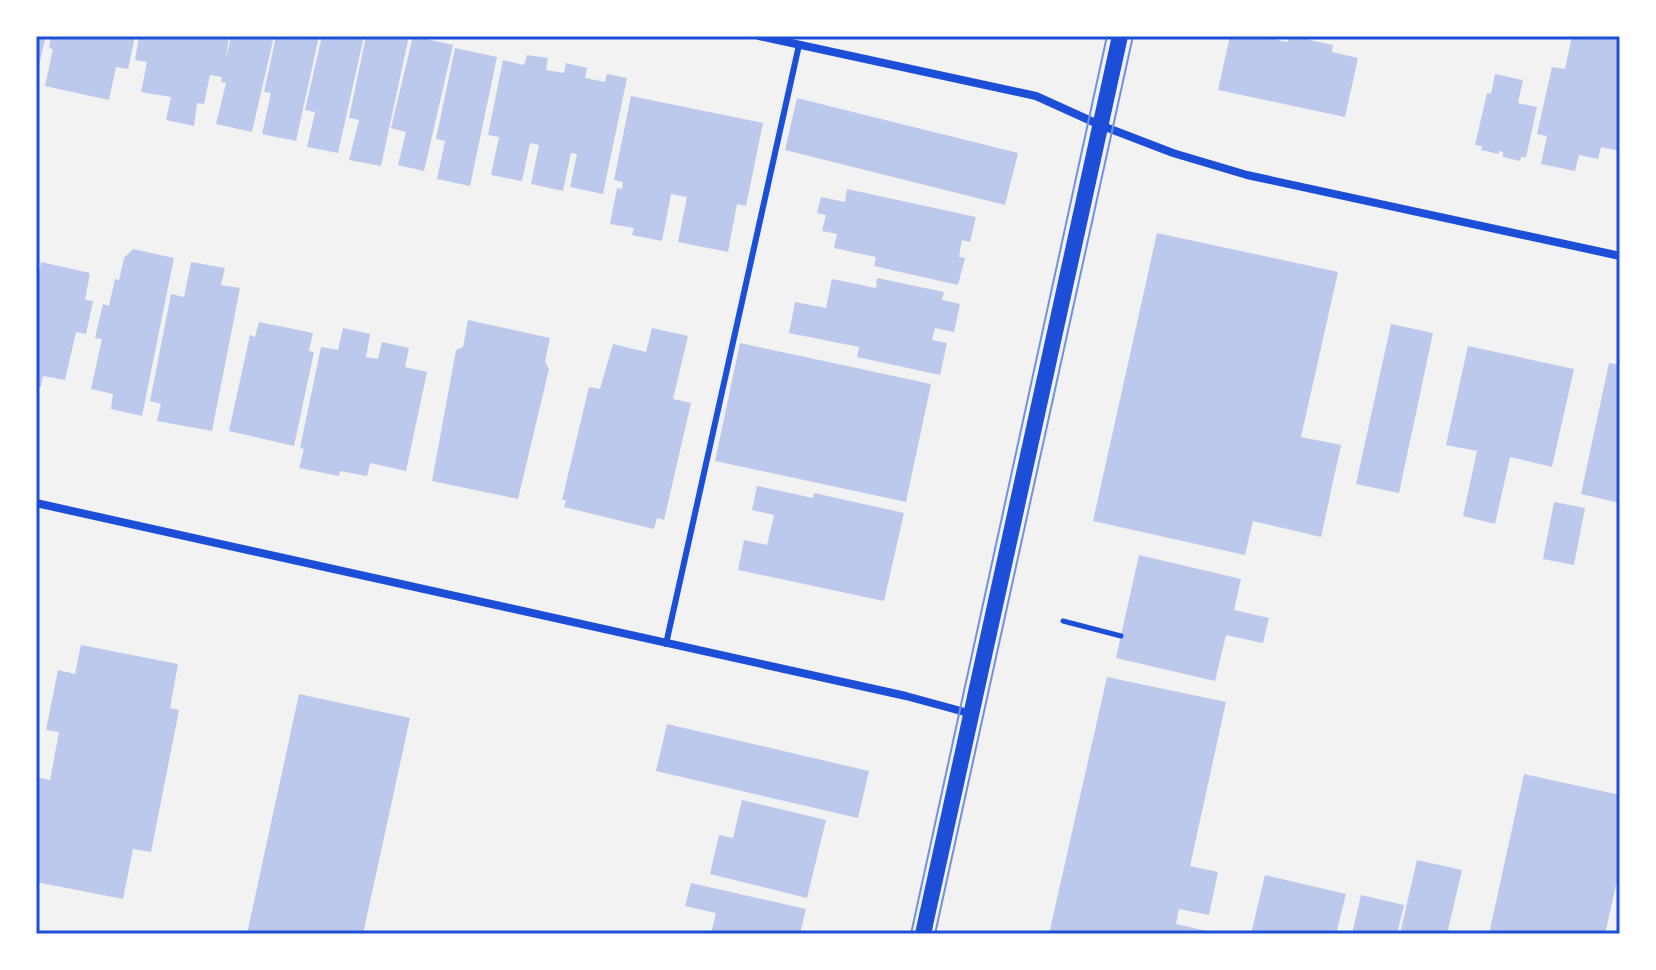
<svg xmlns="http://www.w3.org/2000/svg" width="1656" height="970" viewBox="0 0 1656 970" font-family="Mulish,sans-serif">
  <rect width="100%" height="100%" fill="#f2f2f2"/>
  <!-- building -->
  <g fill="#bdc9ec">
    <polygon points="36,36 46,36 37,74 36,74"/>
    <polygon points="51,36 135,36 128,69 116,67 109,100 45,86 53,49 49,48"/>
    <polygon points="139,36 229,36 226,59 231,36 274,36 252,132 216,124 226,83 221,82 222,77 210,75 204,104 197,103 194,126 166,120 171,97 141,92 147,62 135,60"/>
    <polygon points="276,36 319,36 296,141 262,134 271,93 264,92"/>
    <polygon points="322,36 364,36 338,153 307,147 315,112 305,110"/>
    <polygon points="366,36 409,36 381,166 349,160 359,120 349,118"/>
    <polygon points="413,36 453,45 424,171 398,165 406,132 391,128"/>
    <polygon points="1230,36 1257,36 1287,42 1291,36 1333,45 1332,52 1358,58 1345,117 1218,90"/>
    <polygon points="1572,36 1620,36 1620,151 1601,147 1598,159 1579,155 1575,171 1541,164 1547,136 1537,134 1552,67 1565,69"/>
    <polygon points="455,48 497,57 470,186 437,179 445,141 436,139"/>
    <polygon points="527,55 548,58 546,70 564,73 566,63 587,68 585,78 605,82 607,74 627,78 603,194 570,187 577,154 571,153 563,191 531,184 539,145 530,143 522,181 491,175 499,137 488,135 503,60 524,65"/>
    <polygon points="1495,74 1523,80 1518,103 1537,107 1526,157 1521,157 1520,161 1503,157 1503,152 1499,151 1499,154 1481,150 1482,146 1475,145 1487,93 1491,94"/>
    <polygon points="631,96 763,123 746,206 737,204 728,252 678,242 687,197 671,194 662,241 632,235 634,228 610,224 617,188 622,189 623,182 614,180"/>
    <polygon points="797,98 1018,153 1005,205 785,150"/>
    <polygon points="847,189 976,217 970,242 962,240 959,257 965,258 958,285 874,266 876,257 834,248 837,234 822,231 826,215 817,213 821,197 845,202"/>
    <polygon points="1157,233 1338,272 1301,437 1341,445 1321,537 1253,521 1245,555 1093,521"/>
    <polygon points="133,249 174,258 142,416 111,409 113,394 91,389 102,339 95,338 103,304 109,306 115,279 119,280 124,258"/>
    <polygon points="41,262 90,273 85,300 93,301 86,334 76,332 65,380 43,376 41,387 36,386 36,267 40,268"/>
    <polygon points="191,262 225,268 221,285 240,288 212,431 157,421 161,404 150,401 171,294 184,297"/>
    <polygon points="877,278 944,292 942,300 960,304 954,332 935,328 932,340 947,343 940,375 857,357 859,347 789,333 795,302 826,308 832,279 876,288"/>
    <polygon points="468,320 550,338 545,361 549,369 518,499 432,481 456,350 463,347"/>
    <polygon points="259,322 313,333 309,351 314,352 294,446 229,431 250,335 255,337"/>
    <polygon points="1391,324 1433,333 1399,493 1356,484"/>
    <polygon points="343,328 370,334 366,357 378,359 382,342 409,348 405,367 427,372 406,471 370,463 367,476 340,471 339,476 299,468 304,449 300,448 321,347 338,350"/>
    <polygon points="652,328 688,336 673,399 691,403 664,520 657,518 654,529 564,507 566,500 562,500 589,387 600,389 613,344 646,352"/>
    <polygon points="740,343 931,384 906,502 715,461"/>
    <polygon points="1468,346 1574,369 1552,467 1510,457 1495,524 1463,516 1477,451 1446,445"/>
    <polygon points="1609,363 1620,365 1620,503 1581,494"/>
    <polygon points="757,486 813,498 814,493 904,513 884,601 738,570 744,540 767,545 774,515 752,510"/>
    <polygon points="1554,502 1585,508 1574,565 1543,559"/>
    <polygon points="1139,555 1241,579 1234,610 1269,618 1263,643 1226,635 1215,681 1116,658"/>
    <polygon points="81,645 178,664 170,708 179,710 151,852 133,849 123,899 36,882 39,835 36,834 36,777 50,780 59,732 46,730 58,670 75,674"/>
    <polygon points="1107,677 1226,702 1190,866 1218,872 1209,915 1179,909 1176,924 1207,931 1206,934 1049,934"/>
    <polygon points="299,694 410,718 363,934 247,934"/>
    <polygon points="667,724 869,771 858,818 656,771"/>
    <polygon points="1524,774 1620,795 1620,867 1605,934 1489,934"/>
    <polygon points="742,800 826,820 807,898 710,874 719,835 733,838"/>
    <polygon points="1417,860 1462,870 1447,934 1400,934"/>
    <polygon points="1265,875 1346,894 1336,934 1251,934"/>
    <polygon points="691,883 806,909 800,934 711,934 716,913 685,906"/>
    <polygon points="1361,895 1404,905 1397,934 1352,934"/>
  </g>
  <g fill="none" stroke-linecap="round" stroke-linejoin="round">
    <!-- path -->
    <polyline stroke="#1d4ed8" stroke-width="5" points="1063,621 1121,636"/>
    <!-- service -->
    <polyline stroke="#1d4ed8" stroke-width="6" points="666,644 799,45"/>
    <!-- minor -->
    <g stroke="#1d4ed8" stroke-width="8">
      <polyline points="759,36 1036,96 1100,125 1173,153 1247,175 1620,256"/>
      <polyline points="36,503 906,696 972,714"/>
    </g>
    <!-- secondary -->
    <polyline stroke="#1d4ed8" stroke-width="16" points="923,934 1120,36"/>
    <!-- tram -->
    <g stroke="#7290e2" stroke-width="2">
      <polyline points="911,934 1107,36"/>
      <polyline points="935,934 1133,36"/>
    </g>
  </g>
  <!-- border -->
  <rect width="1656" height="970" fill="none" stroke="#ffffff" stroke-width="76"/>
  <rect x="38" y="38" width="1580" height="894" fill="none" stroke="#1d4ed8" stroke-width="3"/>
</svg>
